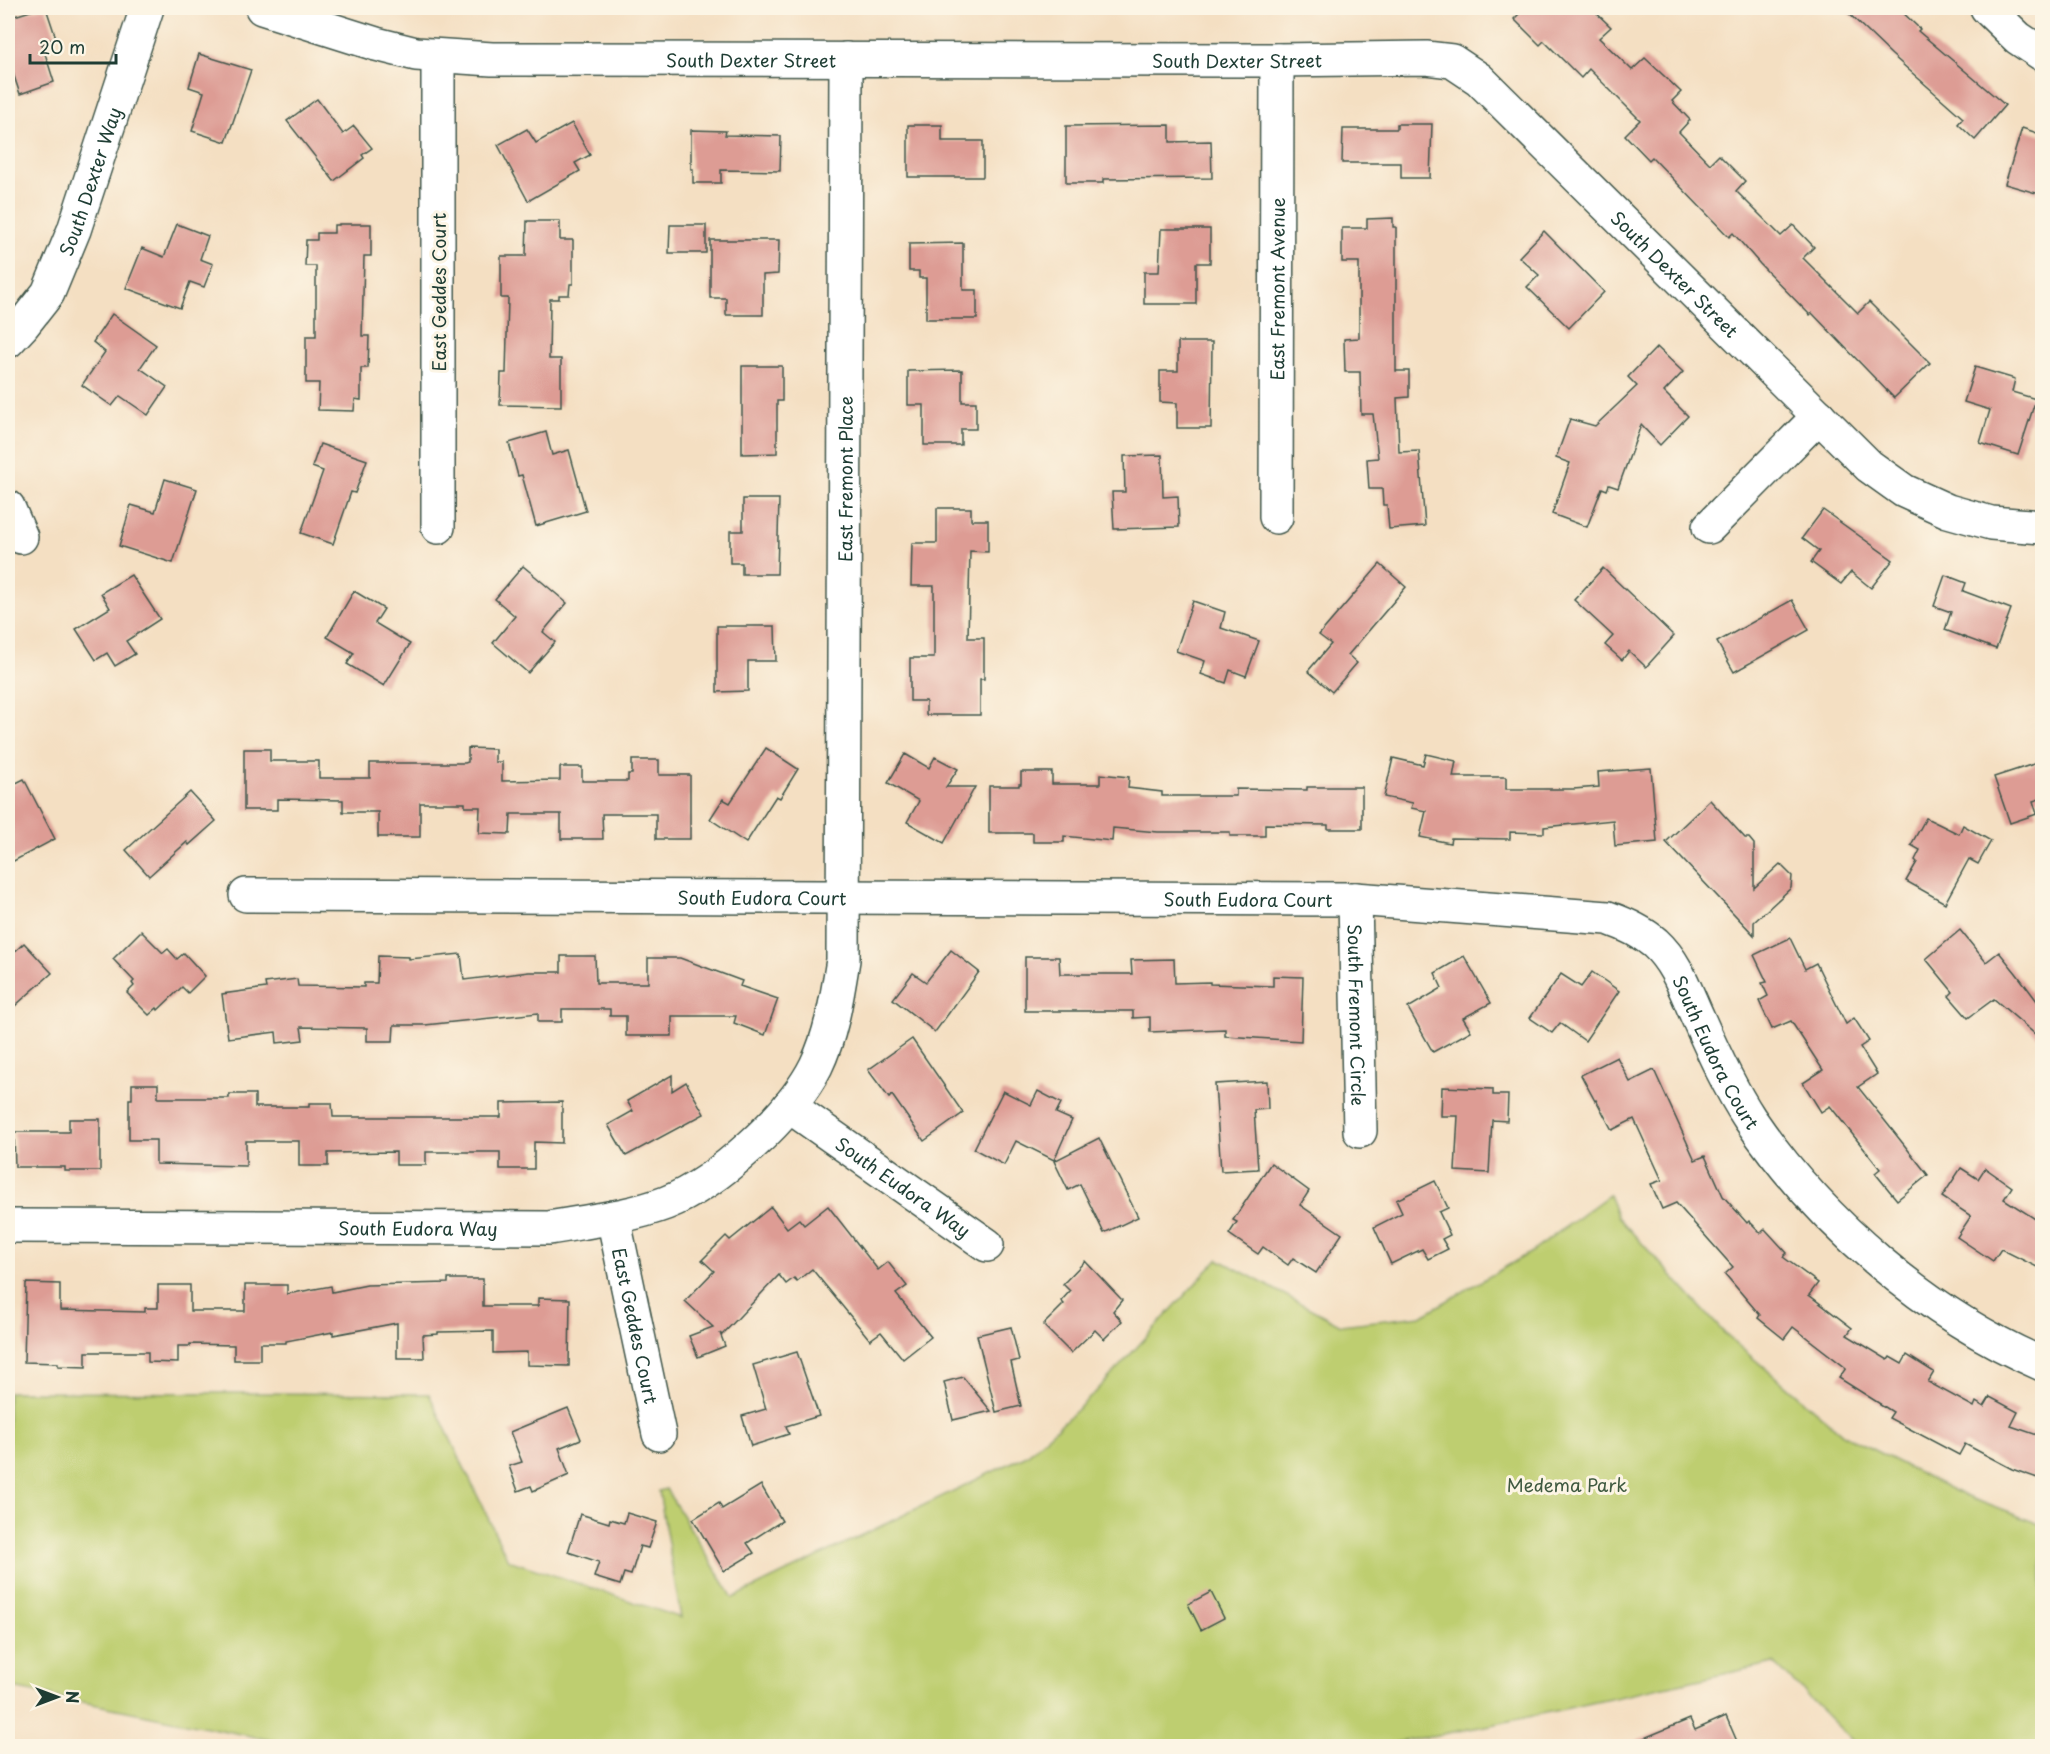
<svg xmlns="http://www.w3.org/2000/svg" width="2050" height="1754" viewBox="0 0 2050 1754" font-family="'Playpen Sans',sans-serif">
  <rect width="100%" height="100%" fill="#fcf5e5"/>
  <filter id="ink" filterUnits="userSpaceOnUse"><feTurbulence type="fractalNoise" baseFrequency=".0167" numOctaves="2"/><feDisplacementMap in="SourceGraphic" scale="12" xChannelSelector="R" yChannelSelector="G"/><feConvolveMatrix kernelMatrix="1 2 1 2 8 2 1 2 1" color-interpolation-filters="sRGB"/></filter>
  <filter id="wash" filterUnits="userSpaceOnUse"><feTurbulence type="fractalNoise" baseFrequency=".008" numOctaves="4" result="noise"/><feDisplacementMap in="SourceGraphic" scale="24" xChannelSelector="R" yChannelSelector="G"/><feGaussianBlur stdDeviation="1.35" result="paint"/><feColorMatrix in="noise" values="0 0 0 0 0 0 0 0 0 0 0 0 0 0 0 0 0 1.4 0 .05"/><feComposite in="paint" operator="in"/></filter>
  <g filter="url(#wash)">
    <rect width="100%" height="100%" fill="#f4dfc2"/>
    <!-- green -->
    <polygon fill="#bece70" stroke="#6e8652" stroke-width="1.5" points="1609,1195 1618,1217 1727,1336 1844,1435 1965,1496 2042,1525 2042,1746 1858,1746 1774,1663 1491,1725 1377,1746 300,1746 8,1687 8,1392 429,1394 508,1560 681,1618 659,1491 666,1489 733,1598 1027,1455 1094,1394 1218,1259 1341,1325 1421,1316 1533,1251"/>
    <g id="blocks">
      <!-- building -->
      <g fill="#dd9c94">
        <polygon points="40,8 46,8 56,38 42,44 54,82 20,94 8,58 8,18"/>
        <polygon points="1525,8 1591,8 1611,27 1599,38 1632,70 1645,58 1681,92 1672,101 1690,120 1679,132 1710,164 1719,155 1745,181 1736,191 1781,236 1793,225 1814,247 1803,258 1858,313 1869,302 1930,363 1894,398 1812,313 1810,315 1760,264 1733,233 1729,237 1652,157 1649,160 1625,135 1640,120 1589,69 1581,78 1544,41 1540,45 1514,19"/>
        <polygon points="1843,8 1898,8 1920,29 1918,31 2005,105 1975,140 1958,124 1963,118 1892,55"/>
        <polygon points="199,54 251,70 226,142 192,131 204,92 189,87"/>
        <polygon points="317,99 343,134 354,126 372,148 362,155 364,158 334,181 287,121"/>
        <polygon points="572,123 590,155 575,163 580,171 528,201 498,145 527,129 536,143"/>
        <polygon points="1397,124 1432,124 1430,178 1401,178 1401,163 1342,163 1343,129 1397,129"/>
        <polygon points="908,125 942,125 942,141 983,141 983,177 908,177"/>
        <polygon points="1170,125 1170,142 1211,141 1212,178 1103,179 1103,183 1066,183 1066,126"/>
        <polygon points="2022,128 2043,135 2043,195 2005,184"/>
        <polygon points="691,130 726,131 725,135 781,136 780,171 721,170 721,183 693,183 693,169 691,169"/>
        <polygon points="1393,218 1393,227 1396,227 1396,371 1409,371 1409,397 1397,398 1399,452 1419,451 1425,526 1389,529 1387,505 1383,505 1382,489 1369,489 1367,459 1378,458 1373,414 1361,414 1360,372 1345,372 1344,339 1359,338 1359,262 1342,262 1342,228 1367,228 1367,219"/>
        <polygon points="527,221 560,221 560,240 573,240 573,284 570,284 569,295 559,295 559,299 550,299 549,359 561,359 561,406 500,405 501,373 506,373 508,298 501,298 501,256 526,256"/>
        <polygon points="177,224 208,236 200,259 213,264 204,287 190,282 180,308 126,288 142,248 164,257"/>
        <polygon points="339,224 371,224 371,256 364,256 362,336 369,336 368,368 361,368 361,400 355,399 354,411 318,410 319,383 306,383 306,336 316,336 316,266 305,266 306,240 317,240 317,233 334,233 334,225 339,225"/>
        <polygon points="670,225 706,225 706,253 669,253"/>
        <polygon points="1161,229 1210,229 1210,263 1196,263 1196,304 1144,304 1144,272 1159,272"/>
        <polygon points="1544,231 1604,292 1569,328 1527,287 1539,275 1519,257"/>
        <polygon points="710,240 779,240 778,274 763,275 763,315 726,315 726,298 710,298"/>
        <polygon points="963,243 963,290 977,290 977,319 926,319 926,278 919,278 919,271 909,271 909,244"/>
        <polygon points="112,314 156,345 140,368 167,387 148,415 120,396 112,406 82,385 105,352 93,342"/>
        <polygon points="1178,342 1212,342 1211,428 1177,428 1177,403 1160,402 1160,371 1178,371"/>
        <polygon points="1657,347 1683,372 1664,392 1688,416 1660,445 1641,425 1618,488 1609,485 1607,490 1602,488 1587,527 1552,514 1570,463 1556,458 1570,419 1595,426 1637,386 1628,377"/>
        <polygon points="742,366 782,366 782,401 777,401 777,453 742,454"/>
        <polygon points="1975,367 2015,379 2012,392 2036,399 2018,455 1980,443 1990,410 1964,402"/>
        <polygon points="962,370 962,402 976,402 976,429 961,429 961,445 924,445 924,405 908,405 908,371"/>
        <polygon points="546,432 552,455 569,450 586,511 536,526 522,475 518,476 509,443"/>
        <polygon points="320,444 367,460 355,493 351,492 333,544 301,533 323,471 312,467"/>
        <polygon points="1162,455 1163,497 1178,496 1179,527 1114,529 1112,492 1125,492 1124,456"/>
        <polygon points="165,479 197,489 173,563 119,546 131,505 155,512"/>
        <polygon points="743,499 779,499 777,574 742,574 742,563 730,563 730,531 743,531"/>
        <polygon points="937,508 971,508 971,520 988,520 988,552 970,551 968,638 984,638 984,679 980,679 980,715 926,715 926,701 910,701 910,658 934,658 934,586 911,586 912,543 937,543"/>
        <polygon points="1823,510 1893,560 1871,588 1851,572 1841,584 1811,562 1819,551 1802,538"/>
        <polygon points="1380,564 1406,587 1348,655 1357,663 1332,692 1308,671 1331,644 1319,635"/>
        <polygon points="523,566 567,603 543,632 555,642 528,673 493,643 515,616 495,599"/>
        <polygon points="1603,568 1674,636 1646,667 1629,651 1622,660 1605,645 1613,636 1574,600"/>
        <polygon points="131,575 160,619 126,641 135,654 115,666 107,653 96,660 76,629 110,608 101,593"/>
        <polygon points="1945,575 1966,583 1963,591 2011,609 1996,649 1945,630 1951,612 1934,606"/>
        <polygon points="354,591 384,609 375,623 410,644 384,686 347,664 354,653 327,637"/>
        <polygon points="1792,600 1809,630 1734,672 1717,642"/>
        <polygon points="1193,601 1225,612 1221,628 1259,641 1246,676 1230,670 1226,683 1201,674 1205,661 1176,651"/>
        <polygon points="717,626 775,626 776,661 748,661 748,691 717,692"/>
        <polygon points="468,748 495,749 495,762 502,762 502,781 560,780 560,767 582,767 582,781 628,781 628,774 632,774 632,760 659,760 659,775 690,775 690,839 656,839 656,814 602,814 603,839 561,839 561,814 511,814 510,834 479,833 480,807 465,807 465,803 420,803 420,837 378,837 378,812 343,812 343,800 277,799 277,810 244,810 244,749 270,749 270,761 319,761 319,778 370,778 370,763 465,763 468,762"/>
        <polygon points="766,748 798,769 780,798 776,796 746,843 710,819 723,799 730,803"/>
        <polygon points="905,754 929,768 935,757 958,769 946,787 975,787 944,843 907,822 919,801 888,783"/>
        <polygon points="1426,754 1456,761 1453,777 1506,777 1506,789 1573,789 1599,787 1598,772 1651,768 1657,842 1615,846 1613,820 1544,827 1544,833 1510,832 1510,839 1451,838 1450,843 1420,837 1426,811 1411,808 1413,803 1384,797 1393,758 1423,765"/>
        <polygon points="2043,761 2043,798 2033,801 2037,814 2010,823 1994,777"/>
        <polygon points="1021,772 1052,772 1052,784 1100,784 1100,774 1129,777 1128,788 1162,792 1162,796 1236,796 1236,789 1307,790 1307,787 1362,787 1362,829 1328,829 1328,825 1265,824 1265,836 1230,836 1230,832 1158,832 1113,828 1112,841 1064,836 1064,842 1033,842 1033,833 989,833 989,786 1019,786 1019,784 1021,784"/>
        <polygon points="24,779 55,839 8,864 8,787"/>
        <polygon points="190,792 216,821 189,845 187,842 149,876 126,850"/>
        <polygon points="1710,800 1745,838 1749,838 1754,844 1754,888 1780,864 1792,876 1791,888 1754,922 1754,935 1666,842"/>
        <polygon points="1926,818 1959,834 1963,825 1991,841 1978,864 1969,859 1945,903 1906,881 1917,862 1915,860 1920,850 1911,845"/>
        <polygon points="1960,930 1986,962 1999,952 2016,973 2043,1009 2043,1041 1994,999 1968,1018 1949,996 1953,992 1926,959"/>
        <polygon points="141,931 163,953 168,949 177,959 184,953 205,976 188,993 182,987 158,1010 157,1008 149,1015 127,993 134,986 132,983 134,981 113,959"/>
        <polygon points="1790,938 1805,969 1816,963 1846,1024 1854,1018 1869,1041 1860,1047 1877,1074 1858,1087 1928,1175 1897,1200 1875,1173 1880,1169 1830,1106 1821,1112 1803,1083 1823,1070 1791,1021 1772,1029 1759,1001 1768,996 1762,983 1767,982 1754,955"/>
        <polygon points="24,943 52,973 8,1012 8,958"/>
        <polygon points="951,950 979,972 935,1032 893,999 913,973 926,982"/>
        <polygon points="461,954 464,980 529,972 561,972 561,956 595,956 596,983 648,983 648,958 680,958 742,981 740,986 778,999 765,1035 734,1023 736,1016 672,1016 672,1036 626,1036 626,1016 610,1016 610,1009 562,1009 562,1022 538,1022 538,1013 425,1025 394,1025 393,1041 367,1041 367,1028 301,1027 303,1040 277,1043 276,1032 228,1038 222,994 266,988 265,983 297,979 298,986 364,987 364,983 377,983 378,956 409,957 409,959"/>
        <polygon points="1464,956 1491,1003 1463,1018 1471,1031 1433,1052 1408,1008 1442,988 1435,973"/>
        <polygon points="1025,957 1059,957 1060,974 1132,974 1131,960 1174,959 1175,983 1210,982 1210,984 1273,986 1273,976 1303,977 1301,1041 1225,1036 1225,1029 1150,1032 1150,1017 1133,1018 1133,1011 1025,1011"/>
        <polygon points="1592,972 1619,991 1585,1041 1560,1023 1552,1033 1530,1018 1561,974 1581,987"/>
        <polygon points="912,1039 963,1113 924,1141 892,1095 889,1098 868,1070"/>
        <polygon points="1617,1057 1630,1082 1654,1070 1695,1160 1705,1156 1723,1196 1747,1223 1749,1221 1761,1233 1765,1229 1787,1253 1783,1257 1818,1283 1809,1295 1852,1328 1847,1335 1888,1360 1890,1357 1902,1364 1907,1355 1934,1372 1928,1382 1974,1407 1976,1402 1984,1407 1990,1397 2018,1412 2011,1426 2043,1437 2043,1480 2012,1469 1965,1444 1959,1455 1889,1418 1893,1412 1839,1378 1846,1368 1793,1327 1784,1339 1758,1318 1760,1315 1725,1274 1733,1267 1676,1203 1662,1209 1651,1184 1662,1180 1634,1119 1612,1130 1596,1100 1595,1101 1581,1075"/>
        <polygon points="672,1075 672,1091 686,1082 704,1114 626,1156 608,1125 633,1111 627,1101"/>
        <polygon points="1267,1081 1268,1109 1254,1110 1258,1169 1221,1171 1215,1084"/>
        <polygon points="132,1084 158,1084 158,1098 229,1098 229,1094 255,1094 255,1107 309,1107 309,1103 332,1103 333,1117 501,1117 501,1103 562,1102 562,1143 534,1142 534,1169 500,1169 500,1152 426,1152 426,1165 396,1165 396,1152 328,1153 328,1166 299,1166 299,1141 246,1141 246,1166 156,1164 156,1140 129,1140 129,1099 132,1099"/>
        <polygon points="1442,1087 1493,1089 1493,1095 1508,1095 1507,1121 1492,1120 1489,1173 1455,1171 1458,1116 1441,1116"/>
        <polygon points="1003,1091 1031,1105 1038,1091 1061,1103 1056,1113 1072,1120 1054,1160 1016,1141 1004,1165 974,1149"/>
        <polygon points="69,1119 100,1119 100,1171 65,1171 65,1167 15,1167 14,1132 69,1132"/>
        <polygon points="1099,1138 1138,1217 1104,1233 1080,1184 1068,1190 1054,1161"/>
        <polygon points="1271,1163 1309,1191 1300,1205 1342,1234 1316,1273 1293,1258 1288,1265 1263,1247 1258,1254 1229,1234 1237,1222 1233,1220"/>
        <polygon points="1961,1168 1978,1179 1985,1168 2012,1187 2004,1199 2043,1224 2043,1270 2001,1249 1993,1261 1957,1237 1971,1216 1942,1197"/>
        <polygon points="1435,1181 1448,1208 1439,1212 1450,1235 1442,1239 1448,1249 1428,1259 1422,1249 1391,1264 1374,1227 1402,1213 1396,1200"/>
        <polygon points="828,1206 878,1270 888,1262 907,1286 896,1294 931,1337 903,1359 881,1332 870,1340 812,1269 797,1281 794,1278 786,1284 779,1275 722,1335 720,1333 725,1346 698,1357 689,1336 713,1327 685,1301 714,1271 702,1260 726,1236 730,1240 771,1207 787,1228 799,1219 804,1225"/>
        <polygon points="1085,1261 1122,1300 1113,1311 1122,1321 1104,1339 1095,1330 1071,1353 1043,1325 1064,1304 1061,1301 1070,1291 1063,1284"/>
        <polygon points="448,1279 483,1279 483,1306 538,1306 538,1298 570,1299 569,1366 527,1365 527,1352 493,1353 493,1331 438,1332 438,1334 423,1335 424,1358 397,1358 397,1323 333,1335 333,1332 286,1341 286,1343 260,1343 260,1360 234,1360 234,1345 190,1344 190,1346 178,1346 178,1363 148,1362 148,1352 86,1352 86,1367 58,1366 58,1363 24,1362 26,1283 60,1284 60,1310 145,1312 145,1308 158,1308 158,1285 190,1285 190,1311 245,1311 245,1285 287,1285 287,1294 331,1286 332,1292 367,1285 448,1283"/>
        <polygon points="1011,1327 1019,1360 1011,1362 1021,1406 996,1412 977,1335"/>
        <polygon points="797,1352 819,1416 786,1426 789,1434 751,1446 742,1416 766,1409 753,1365"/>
        <polygon points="963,1377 991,1411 953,1420 944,1382"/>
        <polygon points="568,1408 581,1439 559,1448 569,1475 533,1491 531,1486 518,1491 509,1466 522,1462 510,1432"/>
        <polygon points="761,1485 782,1521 747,1543 754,1553 724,1571 693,1519 719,1503 722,1509"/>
        <polygon points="627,1513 657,1522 648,1548 640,1546 631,1575 624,1573 620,1585 594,1577 599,1562 568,1552 580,1514 609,1523 610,1519 624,1523"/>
        <polygon points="1211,1592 1224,1618 1201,1630 1188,1604"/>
        <polygon points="1726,1716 1739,1746 1625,1746 1690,1719 1695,1730"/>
      </g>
    </g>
  </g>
  <g filter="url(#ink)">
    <use href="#blocks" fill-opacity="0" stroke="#3f5549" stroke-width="1.5"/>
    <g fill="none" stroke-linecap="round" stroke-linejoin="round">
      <defs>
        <g id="minor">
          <path id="s1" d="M 262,8 L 376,44 L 416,54 L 492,59 L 1277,60 L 1426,58 L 1452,61 L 1479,79 L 1869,466 L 1904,491 L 1948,511 L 1991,523 L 2042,527"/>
          <polyline points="1987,8 2018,38 2042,54"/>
          <polyline points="438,56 438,527"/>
          <path id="s2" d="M 8,341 L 22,326 L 48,293 L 74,230 L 147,8"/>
          <polyline points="8,507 21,537"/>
          <path id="s3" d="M 1276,517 L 1277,60"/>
          <polyline points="1709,527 1819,416"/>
          <path id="s4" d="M 246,895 L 1355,899 L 1608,918 C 1625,924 1641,931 1655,943 C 1677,963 1686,992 1698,1018 C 1713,1052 1729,1087 1750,1119 C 1820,1222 1928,1315 2042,1364"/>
          <path id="s5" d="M 1355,899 L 1360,1131"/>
          <path id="s6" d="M 789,1106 L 987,1245"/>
          <path id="s7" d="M 613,1217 L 659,1434"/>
          <path id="s8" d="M 8,1226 L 549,1228 C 588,1221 629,1217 666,1203 C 717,1183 791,1116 816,1066 C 832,1033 837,996 843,960 L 846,59"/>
        </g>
      </defs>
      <!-- minor casing -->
      <use href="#minor" stroke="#3f5549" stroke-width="36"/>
      <!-- minor -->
      <use href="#minor" stroke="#fff" stroke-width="33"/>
    </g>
  </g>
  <g text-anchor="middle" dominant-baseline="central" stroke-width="6" stroke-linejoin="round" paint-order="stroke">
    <!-- street labels -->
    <g font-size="18" fill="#1f3d34" stroke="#fcf5e5">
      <text stroke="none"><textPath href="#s1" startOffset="496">South Dexter Street</textPath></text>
      <text stroke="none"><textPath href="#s1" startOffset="982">South Dexter Street</textPath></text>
      <text stroke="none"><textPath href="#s2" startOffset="182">South Dexter Way</textPath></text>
      <text stroke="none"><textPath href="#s1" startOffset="1506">South Dexter Street</textPath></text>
      <text stroke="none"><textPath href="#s3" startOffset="228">East Fremont Avenue</textPath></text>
      <text transform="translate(438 292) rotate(-90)">East Geddes Court</text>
      <text stroke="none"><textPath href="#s8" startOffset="1458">East Fremont Place</textPath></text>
      <text stroke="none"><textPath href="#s4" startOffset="516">South Eudora Court</textPath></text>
      <text stroke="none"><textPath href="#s4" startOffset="1002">South Eudora Court</textPath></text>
      <text stroke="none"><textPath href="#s5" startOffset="116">South Fremont Circle</textPath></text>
      <text stroke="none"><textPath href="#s4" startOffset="1542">South Eudora Court</textPath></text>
      <text stroke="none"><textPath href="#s6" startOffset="140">South Eudora Way</textPath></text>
      <text stroke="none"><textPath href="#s8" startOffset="410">South Eudora Way</textPath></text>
      <text stroke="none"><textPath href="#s7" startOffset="111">East Geddes Court</textPath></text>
    </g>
    <!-- park labels -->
    <g font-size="18" fill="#3f5a40" stroke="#fcf5e5">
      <text x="1567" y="1484">Medema Park</text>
    </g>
  </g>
  <!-- margin -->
  <rect width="2050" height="1754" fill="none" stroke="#fcf5e5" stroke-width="30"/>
  <!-- north arrow -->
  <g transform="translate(57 1697) rotate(90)" stroke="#fcf5e5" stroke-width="4.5" paint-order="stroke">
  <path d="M0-4.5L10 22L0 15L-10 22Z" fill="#1f3d34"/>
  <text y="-9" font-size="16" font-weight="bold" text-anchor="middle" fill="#1f3d34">N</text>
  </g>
  <!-- scale -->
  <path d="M30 54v9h86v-9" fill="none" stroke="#1f3d34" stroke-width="3"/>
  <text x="39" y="54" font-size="18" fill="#1f3d34" stroke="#fcf5e5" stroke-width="4.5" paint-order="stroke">20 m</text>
</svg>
